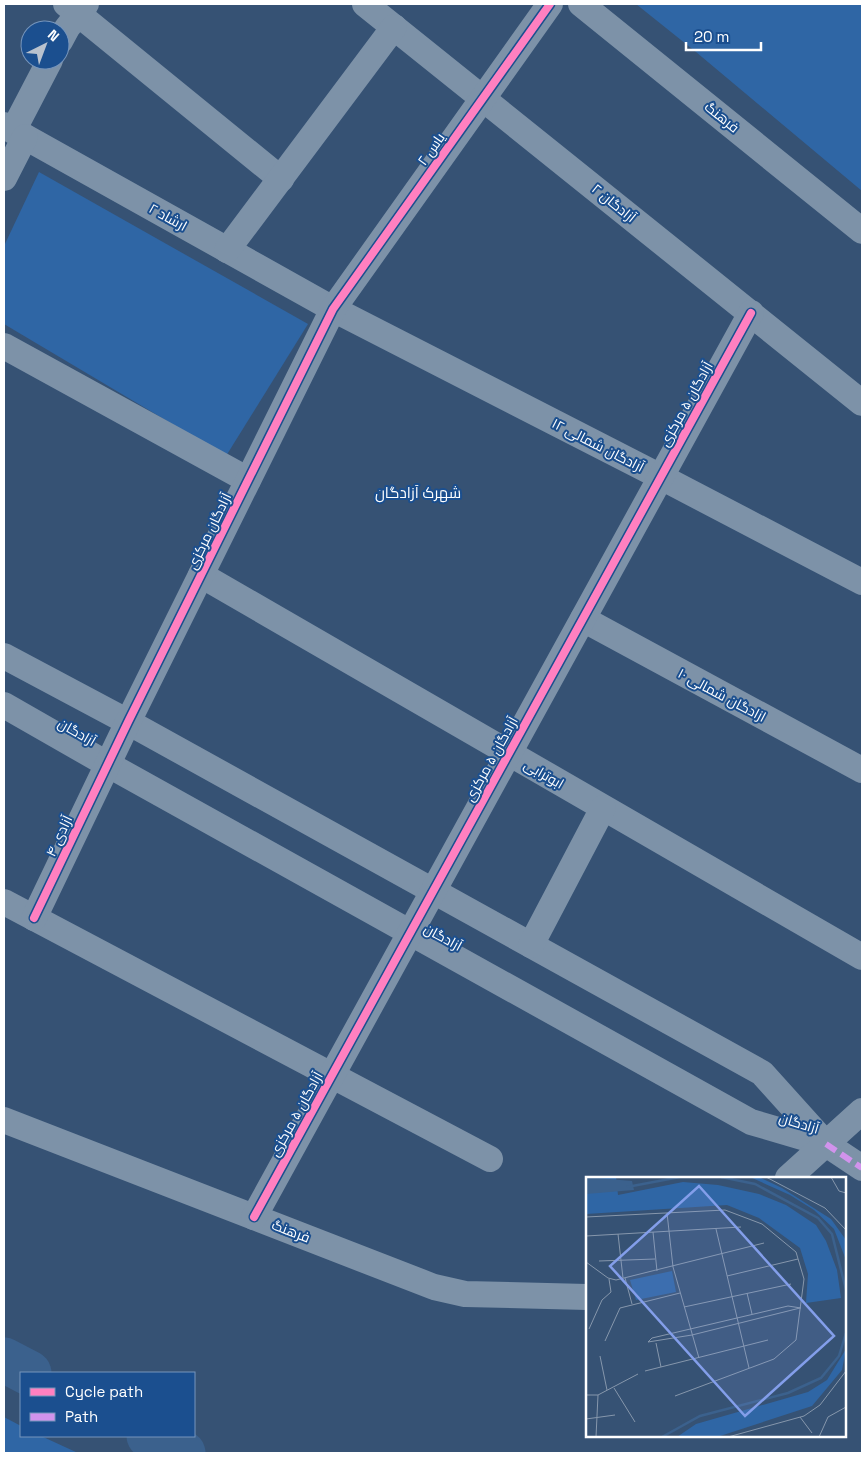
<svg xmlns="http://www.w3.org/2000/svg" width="866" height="1457" viewBox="0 0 866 1457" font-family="'Space Grotesk',Cairo,sans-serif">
  <rect width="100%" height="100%" fill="#365274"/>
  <!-- green -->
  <g fill="#2f66a5">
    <polygon points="636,4 862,4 862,191 696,52"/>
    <polygon points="39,172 308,324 226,456 4,324 4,246"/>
    <polygon points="4,1417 21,1426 21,1436 41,1436 78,1453 4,1453"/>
  </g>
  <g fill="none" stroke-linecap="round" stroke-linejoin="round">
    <!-- river -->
    <g stroke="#3b618d" stroke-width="45">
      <polyline points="4,1360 29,1373"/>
      <polyline points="149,1436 183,1453"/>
    </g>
    <!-- street -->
    <g stroke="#7d92a8" stroke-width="26">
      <polyline points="66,4 281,179"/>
      <polyline points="365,4 862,403"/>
      <polyline points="581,4 862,231"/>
      <polyline points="60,41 67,28 86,4"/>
      <polyline points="4,125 333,309 661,477 862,582"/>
      <polyline points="13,131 50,60"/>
      <polyline points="4,178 25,137"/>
      <polyline points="227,250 394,27"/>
      <polyline points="4,346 248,480"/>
      <polyline points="201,575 862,957"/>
      <polyline points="583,619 862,770"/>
      <polyline points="4,656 128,722 762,1073 826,1144 862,1168"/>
      <polyline points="4,705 107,764 751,1122 826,1144"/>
      <polyline points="4,902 490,1159"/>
      <polyline points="34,918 128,722 333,309 550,4"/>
      <polyline points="531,945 603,808"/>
      <polyline points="4,1120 434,1287 465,1294 587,1297"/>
      <polyline points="788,1178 862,1111"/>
      <polyline points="254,1217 751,313"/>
    </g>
    <!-- quiet -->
    <polyline stroke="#d193ec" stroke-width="6" stroke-dasharray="12 6" stroke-linecap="butt" points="826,1144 862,1168"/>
    <defs>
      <g id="cycleway">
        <polyline points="34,918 128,722 333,309 550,4"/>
        <polyline points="254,1217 751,313"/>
      </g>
    </defs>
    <!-- cycleway casing -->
    <use href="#cycleway" stroke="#1b4f8f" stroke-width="11"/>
    <!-- cycleway -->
    <use href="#cycleway" stroke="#ff80c0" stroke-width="8"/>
  </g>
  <g text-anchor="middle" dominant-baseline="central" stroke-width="4" stroke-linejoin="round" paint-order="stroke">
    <!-- street labels -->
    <g font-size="14" fill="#fff" stroke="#1b4f8f">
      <text transform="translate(722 117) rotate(39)">فرهنگ</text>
      <text transform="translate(431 149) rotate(-55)">یاس ۲</text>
      <text transform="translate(614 203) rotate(39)">آزادگان ۲</text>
      <text transform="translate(168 217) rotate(29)">ارشاد ۲</text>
      <text transform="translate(686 404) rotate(-61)">آزادگان ۵ مرکزی</text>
      <text transform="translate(598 445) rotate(27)">آزادگان شمالی ۱۲</text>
      <text transform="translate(209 531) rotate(-64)">آزادگان مرکزی</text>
      <text transform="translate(722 695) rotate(28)">ازادگان شمالی ۱۰</text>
      <text transform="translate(77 732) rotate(30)">آزادگان</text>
      <text transform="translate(491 759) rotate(-61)">آزادگان ۵ مرکزی</text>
      <text transform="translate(544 774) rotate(30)">ابوترابی</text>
      <text transform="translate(59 836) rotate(-65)">آزادی ۴</text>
      <text transform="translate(443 937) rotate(29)">آزادگان</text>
      <text transform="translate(296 1114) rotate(-61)">آزادگان ۵ مرکزی</text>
      <text transform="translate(799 1123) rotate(17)">آزادگان</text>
      <text transform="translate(291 1231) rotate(21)">فرهنگ</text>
    </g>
    <!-- neighbourhood labels -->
    <g font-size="15" fill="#fff" stroke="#1b4f8f">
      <text x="418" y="492">شهرک آزادگان</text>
    </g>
  </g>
  <!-- overview -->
  <g transform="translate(586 1177)">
    <rect width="260" height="260" fill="#365274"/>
    <path d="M 0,0 L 30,0 L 32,18 L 97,5 L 132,8 L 173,17 L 200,28 L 230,48 L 240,64 L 251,93 L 255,121 L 220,126 L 222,97 L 214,71 L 173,41 L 141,28 L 0,37 ZM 164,0 L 173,0 L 196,11 L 245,42 L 260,63 L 260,83 L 248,52 L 228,33 L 204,18 ZM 86,94 L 90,115 L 50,123 L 44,103 ZM 260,172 L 256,193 L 226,229 L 131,260 L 91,260 L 110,247 L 222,215 L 241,203 Z" fill="#2f66a5"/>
    <path d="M 0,0 L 46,4 L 48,13 L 0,17 Z" fill="#3b618d"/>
    <path fill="none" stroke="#3b618d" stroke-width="2.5" d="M 135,0 L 169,7 L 232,41 L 246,57 L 260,113M 41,10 L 94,0M 76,260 L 114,239 L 202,216 L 235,201 L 253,179 L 260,156"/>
    <path fill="none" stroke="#8697ac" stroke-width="1" d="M 180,0 L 239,31 L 260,53M 245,0 L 253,14 L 260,16M 81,36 L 87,90 L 113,181M 0,40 L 139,33 L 176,47 L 210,75 L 218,102 L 210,163 L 188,182 L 89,219M 130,52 L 163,191M 67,55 L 71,94M 32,57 L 37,101M 0,59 L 155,50M 13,84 L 69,82M 0,85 L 22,101 L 30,103 L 178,66M 141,99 L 212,82M 39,101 L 46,127M 161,116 L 166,137M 98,130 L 205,107M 3,152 L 16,123 L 25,115 L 23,102M 19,164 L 34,131 L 94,116M 62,165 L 66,161 L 202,129 L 215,131M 62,165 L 106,158 L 214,131M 70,166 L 75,190M 14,179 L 21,213M 59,194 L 182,163M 28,211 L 49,245M 0,218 L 12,218 L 52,197M 214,240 L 226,256M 0,242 L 29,238M 10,260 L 12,218M 142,260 L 218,239 L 234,228 L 260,194M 233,260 L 242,240 L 260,230"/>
    <path fill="#839eea" fill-opacity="0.15" stroke="#839eea" stroke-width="2.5" d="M 113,9 L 248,159 L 159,239 L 24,89 Z"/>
    <rect width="260" height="260" fill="none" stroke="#fff" stroke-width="2.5"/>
  </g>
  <!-- border -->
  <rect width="866" height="1457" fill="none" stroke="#ffffff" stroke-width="10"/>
  <!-- legend -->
  <rect x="20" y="1372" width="175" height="65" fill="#1b4f8f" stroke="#7695bc"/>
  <rect x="30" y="1388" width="25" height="8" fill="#ff80c0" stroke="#7695bc"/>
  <text x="65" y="1397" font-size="15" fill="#ffffff">Cycle path</text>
  <rect x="30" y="1413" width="25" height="8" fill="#d193ec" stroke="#7695bc"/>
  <text x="65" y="1422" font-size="15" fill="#ffffff">Path</text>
  <!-- north arrow -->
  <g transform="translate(45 45) rotate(42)"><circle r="24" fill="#1b4f8f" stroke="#7695bc"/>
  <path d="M0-4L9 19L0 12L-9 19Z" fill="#b9c2ce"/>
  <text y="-8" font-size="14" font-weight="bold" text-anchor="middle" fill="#ffffff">N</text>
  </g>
  <!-- scale -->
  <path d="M686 42v8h75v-8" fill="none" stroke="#ffffff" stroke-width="2.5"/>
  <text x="694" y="42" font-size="15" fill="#ffffff" stroke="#1b4f8f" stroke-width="4" paint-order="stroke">20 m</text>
</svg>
